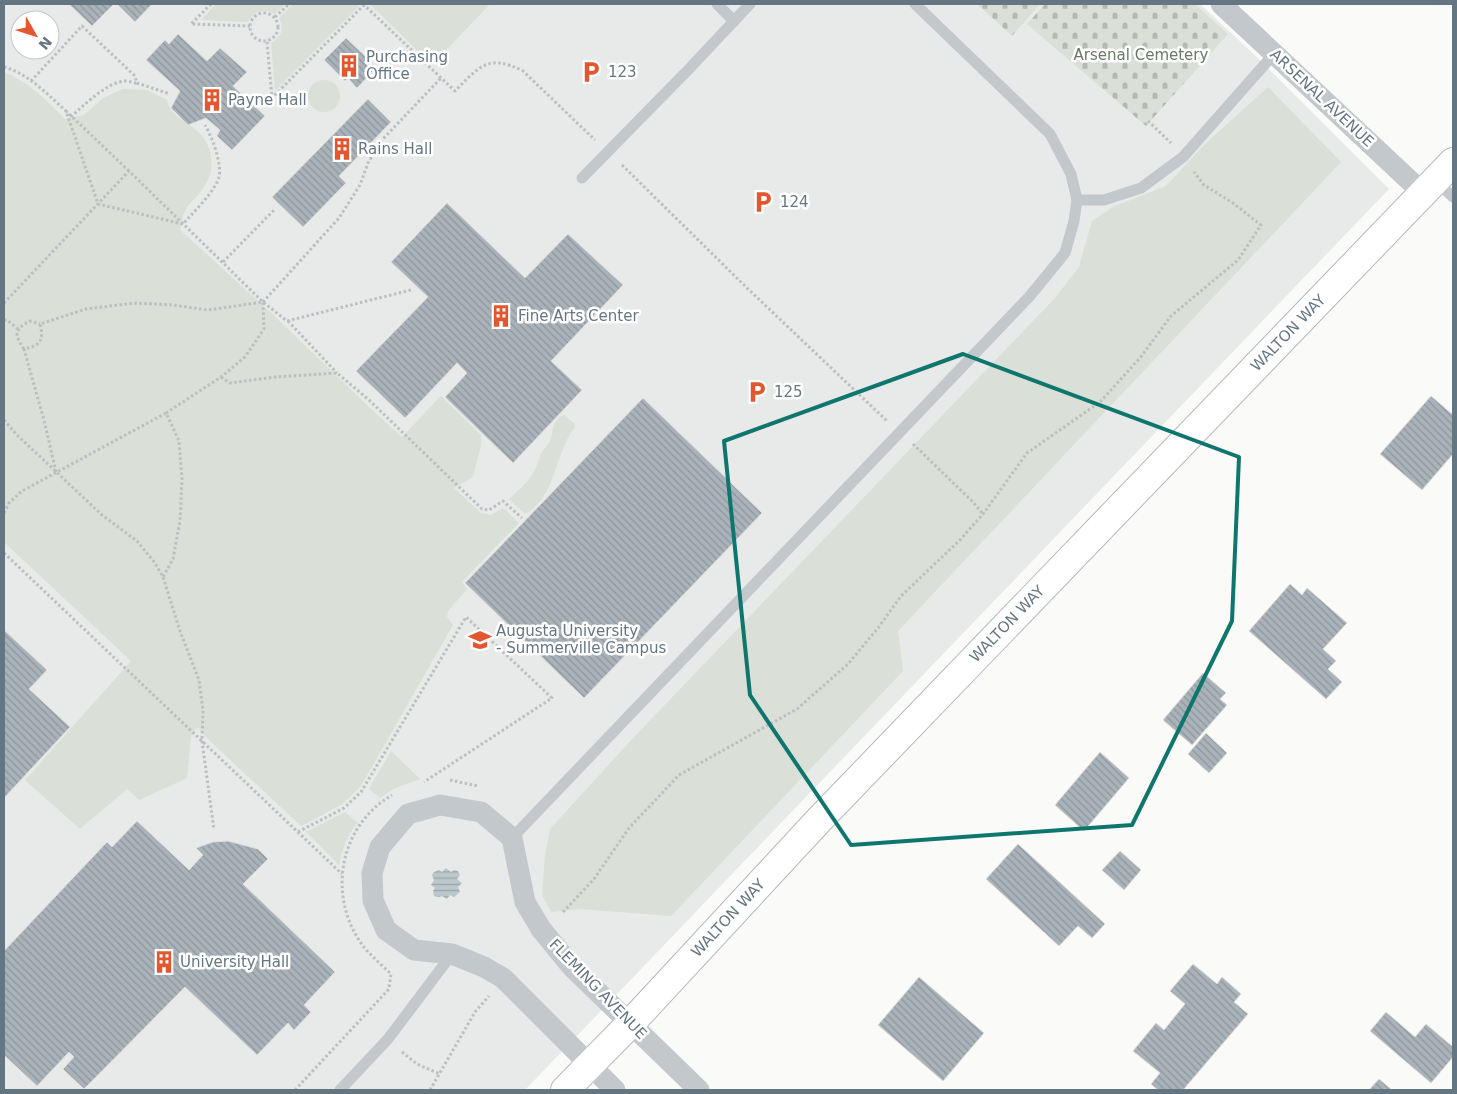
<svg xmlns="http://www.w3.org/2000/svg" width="1457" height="1094" viewBox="0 0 1457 1094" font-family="'DejaVu Sans',sans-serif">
  <defs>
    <pattern id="cemetery-stones" width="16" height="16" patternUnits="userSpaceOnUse" patternTransform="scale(1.25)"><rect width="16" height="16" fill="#dadfd7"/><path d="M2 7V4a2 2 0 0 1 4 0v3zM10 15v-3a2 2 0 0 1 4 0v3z" fill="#b4b9b4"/></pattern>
    <pattern id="water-rules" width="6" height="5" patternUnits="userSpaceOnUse" patternTransform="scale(1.25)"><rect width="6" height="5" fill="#bbc7cb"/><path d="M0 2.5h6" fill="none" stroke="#9ca6aa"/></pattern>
    <pattern id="building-back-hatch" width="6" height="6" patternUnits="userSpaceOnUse" patternTransform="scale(1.25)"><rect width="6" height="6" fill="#aab3b9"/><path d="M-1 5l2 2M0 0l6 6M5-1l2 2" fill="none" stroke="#8e969c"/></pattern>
  </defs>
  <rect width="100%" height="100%" fill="#fafaf8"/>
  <!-- built -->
  <path fill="#e8e9e9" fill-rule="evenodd" d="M 4,4 L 1200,4 L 1260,60 L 1389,189 L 525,1090 L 4,1090 ZM 20,20 L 50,20 L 50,50 L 20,50 Z"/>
  <!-- grass -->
  <g fill="#dadfd7">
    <path d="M 216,4 L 285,4 L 275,14 C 261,8 256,10 247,22 L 201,20 Z"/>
    <path d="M 293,4 L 357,4 L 359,6 L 275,91 L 271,43 C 281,37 285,29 279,18 Z"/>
    <polygon points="373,4 490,4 432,65 371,5"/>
    <path d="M 4,72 C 30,83 45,99 65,119 L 84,115 L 103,98 L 123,89 L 147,90 L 167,100 C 171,120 195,123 205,140 C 217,161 212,179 197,196 C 193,201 187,205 185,211 C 182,216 182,224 180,230 L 267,309 L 369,407 L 402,437 L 441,396 L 481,435 L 481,445 L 473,477 L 454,488 L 481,513 L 491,515 L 503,508 L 519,523 L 462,582 L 467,589 L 448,611 L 447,617 L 453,625 L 361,786 L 343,804 L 301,826 L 210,741 L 197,727 L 191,737 L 187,778 L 139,800 L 127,789 L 80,829 L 25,780 L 131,661 L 4,542 Z"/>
    <circle cx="324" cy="96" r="16"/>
    <polygon points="1268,87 1341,162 898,631 903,671 671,916 580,909 551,912 542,895 545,856 550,829 635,736 1055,298 1079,267 1092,221 1113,207 1166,186 1205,144"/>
    <path d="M 564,415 L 574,423 L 575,427 C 554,453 557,497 525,514 L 509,499 C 528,482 533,478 541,454 C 543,450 547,446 550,441 C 554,431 552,419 564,415 Z"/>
    <polygon points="391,751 420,779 395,788 380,798 369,789"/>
    <path d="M 345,812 L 358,823 C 347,834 342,850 339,865 L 306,832 Z"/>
  </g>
  <!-- cemetery -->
  <g fill="url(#cemetery-stones)">
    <polygon points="977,4 1040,4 1012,36"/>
    <polygon points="1045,4 1195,4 1228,34 1146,126 1027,24"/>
  </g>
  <!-- water -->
  <polygon fill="url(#water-rules)" points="446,868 451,872 454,870 458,871 460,875 457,879 462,883 458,887 460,892 454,897 450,895 447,899 442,896 439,897 434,896 433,891 435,888 431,885 434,880 432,875 434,872 439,870 442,872"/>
  <!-- building -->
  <g fill="url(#building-back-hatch)" stroke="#dcdcda">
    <polygon points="69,4 114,4 92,26"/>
    <polygon points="117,4 152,4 135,22"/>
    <polygon points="178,34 207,61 220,48 247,72 233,86 265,116 232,150 217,136 220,130 206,118 188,125 171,108 180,91 146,60 165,40 169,44"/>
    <polygon points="346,38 368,59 364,62 373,71 357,88 348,78 345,81 324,60"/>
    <polygon points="368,99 391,122 339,176 346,183 303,227 272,197"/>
    <polygon points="447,203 525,278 568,234 623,285 551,361 582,390 513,463 445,397 467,373 457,363 405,418 356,371 428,297 391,262"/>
    <polygon points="1431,396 1453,415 1453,454 1422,490 1380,454"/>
    <polygon points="643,398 762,513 584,698 465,583"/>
    <polygon points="1290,584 1302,595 1307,588 1347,623 1323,649 1336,661 1328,669 1342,682 1326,699 1249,631"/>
    <polygon points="4,630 47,670 29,689 70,727 4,798"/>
    <polygon points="1203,673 1226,693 1220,699 1227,705 1192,745 1163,720"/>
    <polygon points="1206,733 1227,753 1209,773 1188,754"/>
    <polygon points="1100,752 1129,778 1084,831 1055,805"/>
    <polygon points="137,821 189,870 203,855 196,848 213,842 228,841 258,849 268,859 243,884 335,972 304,1005 311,1012 294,1030 288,1023 257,1055 185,987 84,1089 63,1069 74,1057 69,1052 37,1086 4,1055 4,951 107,842 112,847"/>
    <polygon points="1018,844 1105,924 1092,938 1078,926 1059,946 986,879"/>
    <polygon points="1120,851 1141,870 1124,890 1102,870"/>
    <polygon points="1193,964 1217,984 1222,977 1241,994 1234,1002 1248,1014 1183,1090 1158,1090 1151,1084 1160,1073 1133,1051 1156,1023 1164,1030 1185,1004 1170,991"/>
    <polygon points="919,977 984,1033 943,1081 878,1025"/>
    <polygon points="1386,1012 1415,1037 1426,1024 1453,1047 1453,1057 1431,1083 1370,1031"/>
    <polygon points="1379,1079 1392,1090 1369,1090"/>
  </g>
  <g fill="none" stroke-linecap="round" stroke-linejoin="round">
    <defs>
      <polyline id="secondary" points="565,1090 630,1024 819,820 1453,162"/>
    </defs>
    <!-- secondary casing -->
    <use href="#secondary" stroke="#b3babf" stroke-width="30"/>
    <!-- path -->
    <g stroke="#bbbfc2" stroke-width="3" stroke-dasharray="2.5 2.5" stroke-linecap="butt">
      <polyline points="211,4 191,24 250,26"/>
      <path d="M 363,4 L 455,91 C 479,67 488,53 523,71 L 595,140"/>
      <circle cx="264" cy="27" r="14"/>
      <polyline points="275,17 289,4"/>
      <polyline points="267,42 272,98 365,4"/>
      <path d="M 4,67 C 29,74 47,94 66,111"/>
      <polyline points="31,81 82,26 135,76 137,83 170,94"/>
      <path d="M 71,117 C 84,105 107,82 125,81 C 129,81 133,83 137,83"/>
      <polyline points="1148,121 1171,143"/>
      <polyline points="622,165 747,288 887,421"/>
      <path d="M 129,171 L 66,111 L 98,204 L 183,224 C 192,214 216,190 219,177 C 222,163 212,137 205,125"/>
      <polyline points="223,262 275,209"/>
      <polyline points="263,302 339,218 360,185 368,163 382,140 441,78"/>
      <polyline points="4,303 129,171 263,302 287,321 411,290"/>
      <polyline points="4,320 7,320 18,329"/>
      <polyline points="288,321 337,373"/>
      <path d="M 24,349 C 14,335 14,329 30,321 L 40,324"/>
      <polyline points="221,377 230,383 275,377 337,373 369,400 482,509 489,510 503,501 522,518"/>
      <polyline points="4,420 17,435 102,515 137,541 155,563 163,577 180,631 199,680 203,711 202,741 214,830"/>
      <polyline points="913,444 973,502 983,514"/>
      <path d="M 56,472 L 44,420 L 24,349 C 41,345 44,341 40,324 L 86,309 L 134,303 L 173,305 L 208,310 L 263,302 L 264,329 L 245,357 L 221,377 L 166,413"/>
      <polyline points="4,513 9,503 22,491 166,413 179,441 182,479 180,521 173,559 163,577"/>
      <polyline points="4,553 342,874"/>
      <polyline points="450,780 478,786"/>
      <polyline points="298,832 344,808 361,792 466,617 552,698 424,782"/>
      <polyline points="563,912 594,879 629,828 679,775 797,709 848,664 878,628 901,596 960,540 983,514 1027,453 1100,402 1140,358 1171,316 1238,260 1261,225 1233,203 1204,185 1194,172"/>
      <polyline points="402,1052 417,1064 440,1074"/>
      <path d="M 295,1090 L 389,989 L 391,974 C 382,965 371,956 363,946 C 327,897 338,827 392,795"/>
      <polyline points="430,1090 475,1012 489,996"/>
    </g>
    <!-- lane -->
    <g stroke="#c3c8cc" stroke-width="11">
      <polyline points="717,4 734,21"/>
      <polyline points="582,178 688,70 750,4"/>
      <polyline points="1435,180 1453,197"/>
      <polyline points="1077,200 1104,200 1141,188 1183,157 1274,54"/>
      <polyline points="512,838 1029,297 1065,253 1074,221 1077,200 1071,174 1050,134 915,4"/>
      <polyline points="340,1090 388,1039 452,954"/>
    </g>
    <!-- street -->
    <g stroke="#c3c8cc" stroke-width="21">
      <polyline points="1221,4 1423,193"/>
      <polyline points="615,1090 503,978 484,967 452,954 414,950 386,930 373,900 372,873 380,847 408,814 440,805 481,812 512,838 525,902 541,929 572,967 699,1090"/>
    </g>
    <!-- secondary -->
    <use href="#secondary" stroke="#fff" stroke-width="28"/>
  </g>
  <!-- marked area -->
  <path fill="none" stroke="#0f766e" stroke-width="4" stroke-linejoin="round" d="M 963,354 L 1239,457 L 1232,621 L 1132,825 L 851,845 L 750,695 L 724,441 Z"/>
  <!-- icons -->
  <defs>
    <symbol id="building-bare" viewBox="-9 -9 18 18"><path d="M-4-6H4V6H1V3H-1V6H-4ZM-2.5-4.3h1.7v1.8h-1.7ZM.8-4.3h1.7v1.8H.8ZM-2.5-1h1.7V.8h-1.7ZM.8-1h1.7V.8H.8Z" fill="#e4572e" stroke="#fff" stroke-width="2.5" paint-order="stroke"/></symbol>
    <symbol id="parking-bare" viewBox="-9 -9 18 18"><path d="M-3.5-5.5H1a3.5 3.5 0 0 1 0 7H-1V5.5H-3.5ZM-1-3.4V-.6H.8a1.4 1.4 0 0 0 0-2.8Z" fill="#e4572e" stroke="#fff" stroke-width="2.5" paint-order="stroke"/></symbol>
    <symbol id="university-bare" viewBox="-9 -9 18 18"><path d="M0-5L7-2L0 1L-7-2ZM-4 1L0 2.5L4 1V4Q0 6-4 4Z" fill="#e4572e" stroke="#fff" stroke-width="2.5" paint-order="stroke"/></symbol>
  </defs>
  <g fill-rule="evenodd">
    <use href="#building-bare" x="333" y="50" width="32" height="32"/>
    <use href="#parking-bare" x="575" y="56" width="32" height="32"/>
    <use href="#building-bare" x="196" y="84" width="32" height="32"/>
    <use href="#building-bare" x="326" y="133" width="32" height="32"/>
    <use href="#parking-bare" x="747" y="186" width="32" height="32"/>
    <use href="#building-bare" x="485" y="300" width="32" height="32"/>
    <use href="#parking-bare" x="741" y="376" width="32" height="32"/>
    <use href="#university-bare" x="464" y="624" width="32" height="32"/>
    <use href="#building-bare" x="148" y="946" width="32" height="32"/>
  </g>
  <g text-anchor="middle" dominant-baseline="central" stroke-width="5" stroke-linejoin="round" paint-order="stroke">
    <!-- park labels -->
    <g font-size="15" fill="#687a64" stroke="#fff">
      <text x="1141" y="55">Arsenal Cemetery</text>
    </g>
    <!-- poi labels -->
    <g font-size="15" fill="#657683" stroke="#fff" text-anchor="start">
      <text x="366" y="57">Purchasing<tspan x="366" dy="17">Office</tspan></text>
      <text x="608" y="72">123</text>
      <text x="228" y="100">Payne Hall</text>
      <text x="358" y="149">Rains Hall</text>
      <text x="780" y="202">124</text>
      <text x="518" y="316">Fine Arts Center</text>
      <text x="774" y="392">125</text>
      <text x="496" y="631">Augusta University<tspan x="496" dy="17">- Summerville Campus</tspan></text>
      <text x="180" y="962">University Hall</text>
    </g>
    <!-- street labels -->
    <g font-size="15" fill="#657683" stroke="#fff">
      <text transform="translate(1322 98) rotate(43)">ARSENAL AVENUE</text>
      <text transform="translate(1288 333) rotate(-46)">WALTON WAY</text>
      <text transform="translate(1007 624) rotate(-46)">WALTON WAY</text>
      <text transform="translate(728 918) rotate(-47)">WALTON WAY</text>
      <text transform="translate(598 989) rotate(46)">FLEMING AVENUE</text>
    </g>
  </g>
  <!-- border -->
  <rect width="1457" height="1094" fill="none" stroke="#657683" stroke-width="10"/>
  <!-- north arrow -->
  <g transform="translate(35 35) rotate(129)"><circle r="24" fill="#ffffff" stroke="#c1c8cd"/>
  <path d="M0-4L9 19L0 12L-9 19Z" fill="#e4572e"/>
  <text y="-8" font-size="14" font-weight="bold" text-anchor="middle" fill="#657683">N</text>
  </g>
</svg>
